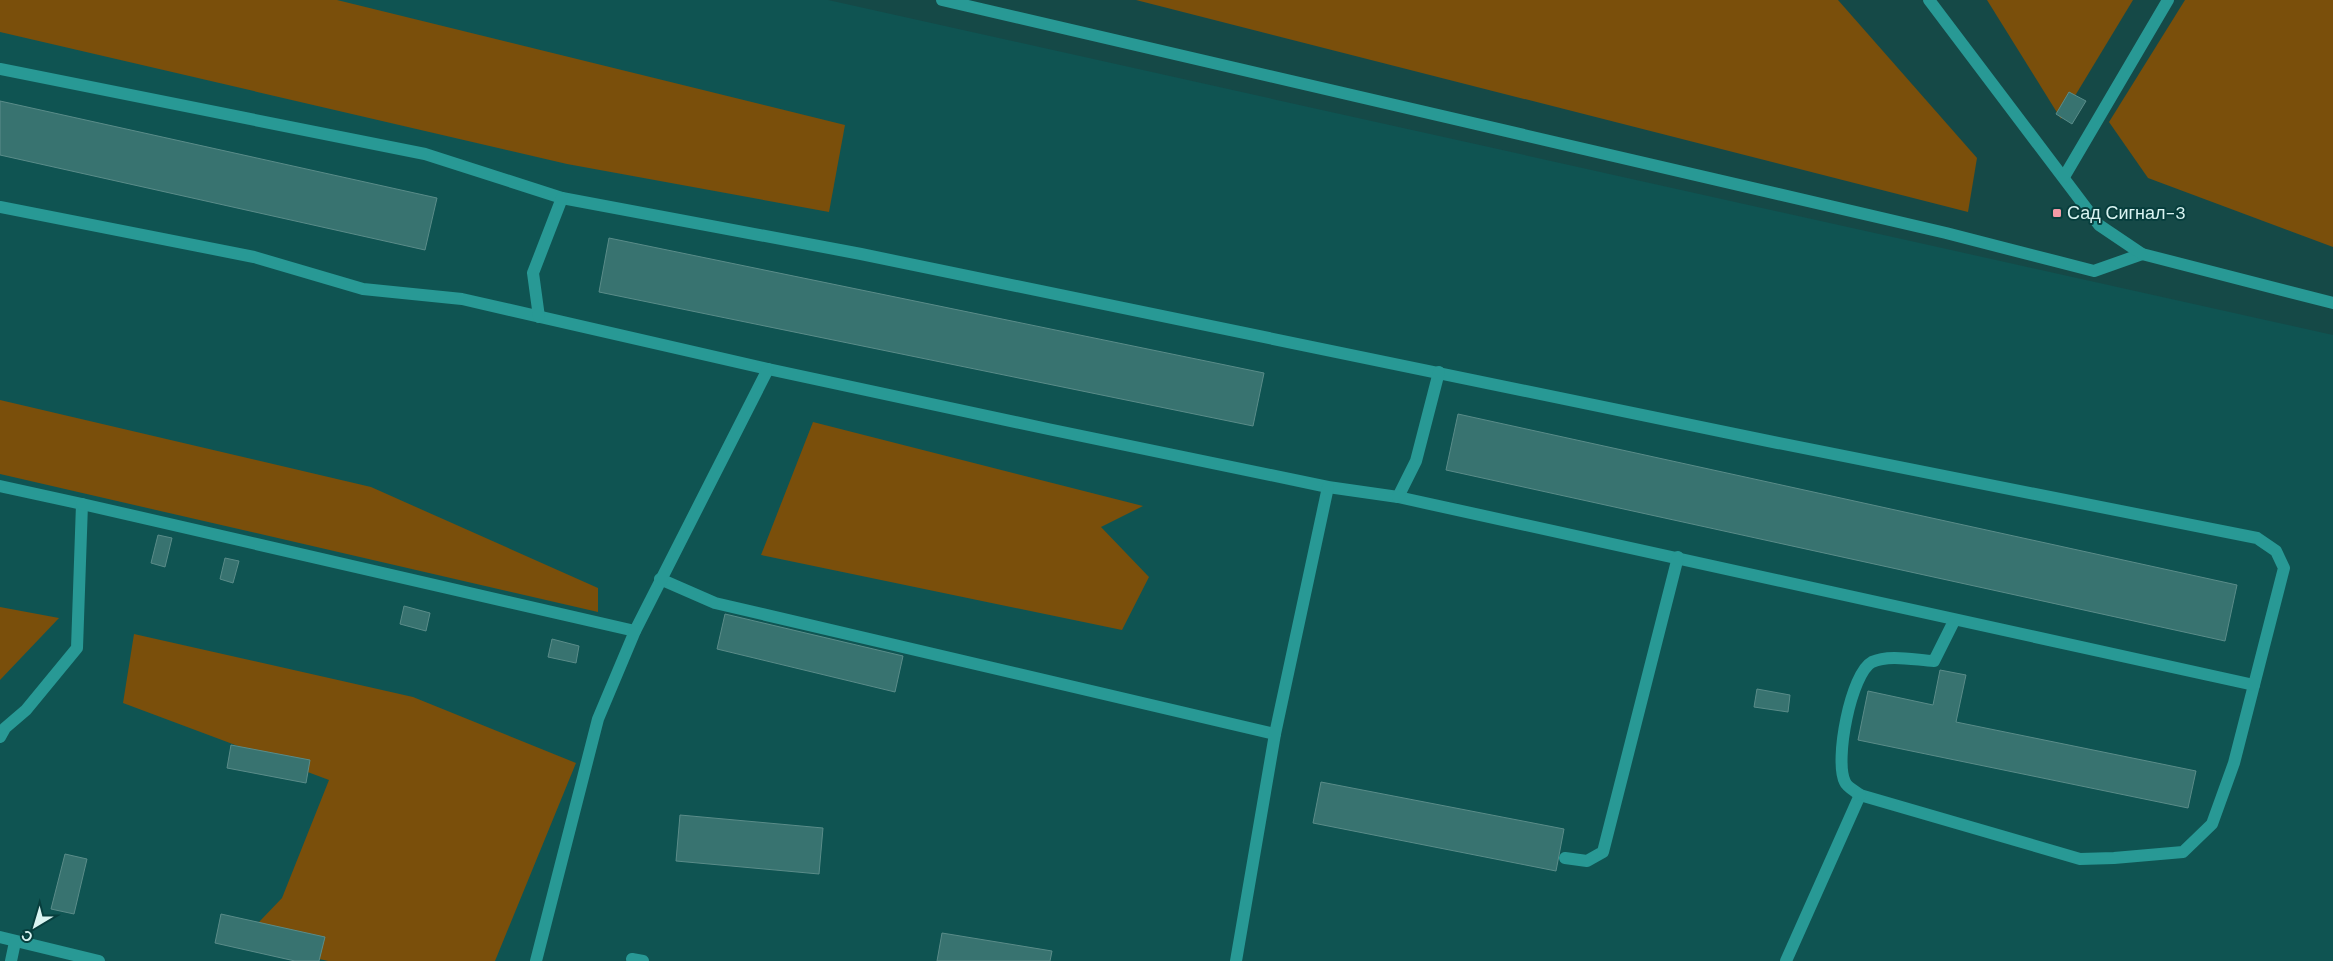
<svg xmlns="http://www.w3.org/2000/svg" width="2333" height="961" viewBox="0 0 2333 961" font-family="'DM Sans',sans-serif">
  <rect width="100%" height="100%" fill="#154947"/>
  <!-- built -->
  <polygon fill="#0f5452" points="0,0 828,0 2333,335 2333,961 0,961"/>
  <!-- green -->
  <g fill="#7a4f0b">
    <polygon points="0,0 337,0 845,125 829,212 567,164 0,32"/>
    <polygon points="1136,0 1838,0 1977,158 1968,212"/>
    <polygon points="1987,0 2133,0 2061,119"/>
    <polygon points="2185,0 2333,0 2333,247 2148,178 2109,122"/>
    <polygon points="0,400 371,487 598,588 598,612 0,474"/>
    <polygon points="813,422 1143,506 1101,527 1149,577 1122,630 761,555"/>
    <polygon points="0,607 59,618 0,680"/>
    <polygon points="134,634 413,697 576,763 495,961 328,961 241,941 282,898 329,780 123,703"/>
  </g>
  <!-- building -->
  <g fill="#387370" stroke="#5a8c89">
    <polygon points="2069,92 2086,101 2072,124 2056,114"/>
    <polygon points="0,101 437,198 425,250 0,155"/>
    <polygon points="609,238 1264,373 1253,426 599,292"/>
    <polygon points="1458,414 2237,585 2225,641 1446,470"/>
    <polygon points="158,535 172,538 165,567 151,563"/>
    <polygon points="225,558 239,561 233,583 220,579"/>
    <polygon points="404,606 430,613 426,631 400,624"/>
    <polygon points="725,614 903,656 895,692 717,649"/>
    <polygon points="552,639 579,646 576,663 548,657"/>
    <polygon points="1940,670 1966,675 1956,722 2196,771 2188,808 1858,740 1868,691 1933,705"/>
    <polygon points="1757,689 1790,695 1788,712 1754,707"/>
    <polygon points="231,745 310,760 306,783 227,768"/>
    <polygon points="1321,782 1564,829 1556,871 1313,823"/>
    <polygon points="680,815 823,828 819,874 676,861"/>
    <polygon points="65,854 87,859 74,914 51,909"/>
    <polygon points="221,914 325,937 319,961 295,961 215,943"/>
    <polygon points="942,933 1052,951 1050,961 937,961"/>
  </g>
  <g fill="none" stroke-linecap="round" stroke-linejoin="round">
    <!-- minor -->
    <g stroke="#289995" stroke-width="12">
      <polyline points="942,0 1946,233 2094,271 2142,254"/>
      <polyline points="1929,0 2099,225 2142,254 2333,303"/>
      <polyline points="0,69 425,154 562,198 861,254 1778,443 2257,538 2276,551 2284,568 2234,763 2212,824 2183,852 2114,858 2080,859 1860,795 1786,961"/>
      <polyline points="2064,177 2168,0"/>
      <polyline points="0,207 254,257 363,289 462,299 768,369 1048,429 1328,487 1398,497 2254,685"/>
      <polyline points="539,317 533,273 562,198"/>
      <polyline points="0,486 82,504 77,648 26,710 5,728 0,737"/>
      <polyline points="1398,497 1416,461 1439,372"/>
      <polyline points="82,504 635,631"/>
      <polyline points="660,579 715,603 1275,734"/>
      <path d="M 1860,795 C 1855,791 1847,787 1845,782 C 1834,761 1851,673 1872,662 C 1889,654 1915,660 1934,661 L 1954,621"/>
      <polyline points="1565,858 1587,861 1603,852 1678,557"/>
      <polyline points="0,937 99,961"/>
      <polyline points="632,959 643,961"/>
      <polyline points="11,961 15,942"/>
      <polyline points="536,961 598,719 635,631 768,369"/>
      <polyline points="1236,961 1275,734 1328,487"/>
    </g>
  </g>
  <!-- markers -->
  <rect fill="#f49aa6" stroke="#073e3d" stroke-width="2" x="2052" y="208" width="10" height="10" rx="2.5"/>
  <g text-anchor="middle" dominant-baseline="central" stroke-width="4" stroke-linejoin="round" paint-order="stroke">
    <!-- poi labels -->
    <g font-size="18" fill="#daf4f2" stroke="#073e3d" text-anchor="start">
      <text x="2067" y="213">Сад Сигнал-3</text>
    </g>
  </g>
  <!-- north arrow -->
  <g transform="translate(35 926) rotate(218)" stroke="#073e3d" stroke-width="4" paint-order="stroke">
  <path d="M0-4L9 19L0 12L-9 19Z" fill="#daf4f2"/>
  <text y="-8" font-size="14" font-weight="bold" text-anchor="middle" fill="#daf4f2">С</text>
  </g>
</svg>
